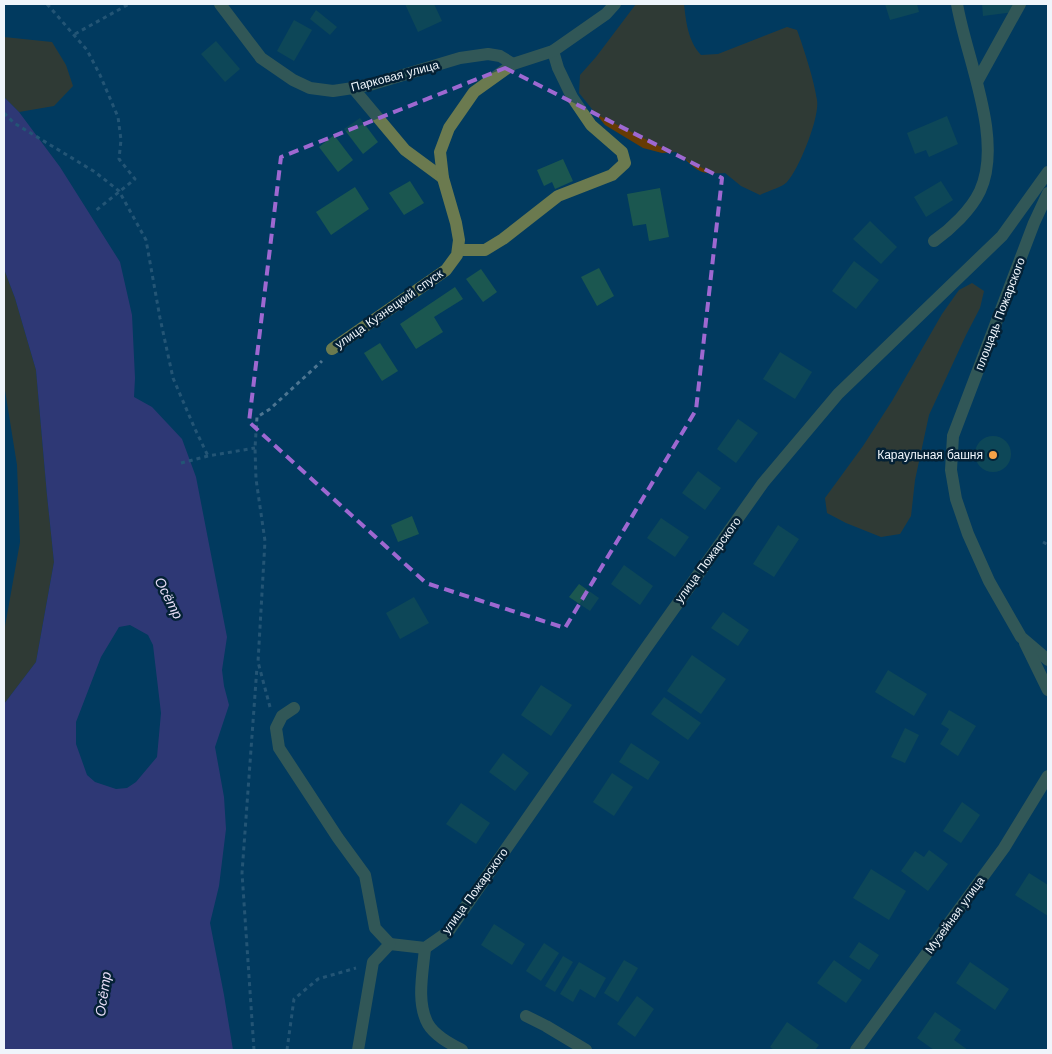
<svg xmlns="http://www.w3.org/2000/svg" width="1052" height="1054" viewBox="0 0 1052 1054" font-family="'Work Sans',sans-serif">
  <rect width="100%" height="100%" fill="#013a5f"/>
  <!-- green -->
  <g fill="#663b04">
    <path d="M 636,4 L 684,4 C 686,22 688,41 701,55 L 718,54 L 787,27 L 797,30 C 804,49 814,80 817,100 C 820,117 799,169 787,182 C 781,188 767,191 760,195 L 741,186 L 725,173 C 694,175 699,169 676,152 L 662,153 L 643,148 L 605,125 L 579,93 L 580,75 L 596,57 Z"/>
    <polygon points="4,37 52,42 66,65 73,86 54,106 19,112 4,97"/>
    <polygon points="4,269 15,298 36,370 47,495 54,562 36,662 4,704 4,632 20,542 17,465 4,384"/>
    <polygon points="972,283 984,291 980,308 966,335 929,415 915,480 911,516 900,534 881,537 846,523 827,513 825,498 863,446 892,401 942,314 959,290"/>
  </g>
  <!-- water -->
  <path fill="#643691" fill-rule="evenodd" d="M 4,97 L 19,112 L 60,167 L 120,262 L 132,315 L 135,378 L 134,397 L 152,407 L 182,439 L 196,477 L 227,637 L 222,670 L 224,686 L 229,705 L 215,747 L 224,797 L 226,829 L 219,886 L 210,923 L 224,995 L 233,1050 L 4,1050 L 4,704 L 36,662 L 54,562 L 47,495 L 36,370 L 15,298 L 4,269 ZM 130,625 L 148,635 L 153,645 L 161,713 L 157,757 L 136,782 L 127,788 L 116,789 L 95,782 L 87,775 L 76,744 L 76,722 L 101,657 L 119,627 Z"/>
  <!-- building -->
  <g fill="#1b5750">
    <polygon points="405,4 434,4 442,21 418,32"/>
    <polygon points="885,4 917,4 919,12 890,20"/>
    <polygon points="982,4 1013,4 1014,12 983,16"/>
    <polygon points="316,10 337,27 330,35 310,19"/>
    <polygon points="294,20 312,30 294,61 277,51"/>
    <polygon points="216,41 240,69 225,82 201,54"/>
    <polygon points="947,116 958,144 929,157 926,150 915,154 907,133"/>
    <polygon points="360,118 378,142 363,154 344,129"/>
    <polygon points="334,135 353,160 338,172 319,147"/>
    <polygon points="563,159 573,181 555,189 552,182 544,186 537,170"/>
    <polygon points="410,181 424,203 404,215 389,193"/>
    <polygon points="941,181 953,200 926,217 914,197"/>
    <polygon points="355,187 369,209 331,235 316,212"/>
    <polygon points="660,188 669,237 649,241 646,224 633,226 627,194"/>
    <polygon points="870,221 897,247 881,264 853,239"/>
    <polygon points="854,261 879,280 856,309 832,291"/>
    <polygon points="599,268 614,296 597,306 581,277"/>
    <polygon points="481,269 497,292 483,302 466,279"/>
    <polygon points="455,287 463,299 434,317 443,332 416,349 400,324"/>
    <polygon points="380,343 398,371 382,381 364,353"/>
    <polygon points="780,352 812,372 795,399 763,379"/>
    <polygon points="738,419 758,433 736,463 717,449"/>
    <circle cx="993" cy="454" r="18"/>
    <polygon points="698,471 721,488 705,510 682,493"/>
    <polygon points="412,516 419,534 398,542 391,525"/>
    <polygon points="661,518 689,537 675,557 647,538"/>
    <polygon points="778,525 799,539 774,577 753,564"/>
    <polygon points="624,565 653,586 640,605 611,584"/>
    <polygon points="579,584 599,598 590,611 569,597"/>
    <polygon points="414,597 429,623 400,639 386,613"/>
    <polygon points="723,612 749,630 738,646 711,628"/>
    <polygon points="692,655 726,679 701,714 667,691"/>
    <polygon points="888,670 927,694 914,716 875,692"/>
    <polygon points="541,685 572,705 551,736 521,715"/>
    <polygon points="664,697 701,723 688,740 651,714"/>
    <polygon points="949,710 976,726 958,756 940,744 949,729 941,724"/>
    <polygon points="905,728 919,735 905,763 891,757"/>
    <polygon points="631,743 660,762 648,780 619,762"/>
    <polygon points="503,753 529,773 515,791 489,772"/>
    <polygon points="612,773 633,787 614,816 593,802"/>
    <polygon points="962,802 980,815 961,843 943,831"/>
    <polygon points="461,803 490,823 476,844 446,824"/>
    <polygon points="929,850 948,864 928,891 901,871 915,851 924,857"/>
    <polygon points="871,869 906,891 889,920 853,898"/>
    <polygon points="1029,873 1048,885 1048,916 1015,895"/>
    <polygon points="494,924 525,944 512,965 481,945"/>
    <polygon points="859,942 879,955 869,970 849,957"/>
    <polygon points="544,943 559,953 541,981 526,971"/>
    <polygon points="563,956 573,962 555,992 545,986"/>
    <polygon points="624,960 638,968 618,1002 604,993"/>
    <polygon points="834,960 862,980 846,1003 817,983"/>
    <polygon points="579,962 606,978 595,998 580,989 573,1002 560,994"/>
    <polygon points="970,962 1009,989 995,1010 956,983"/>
    <polygon points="637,996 654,1009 635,1037 617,1024"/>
    <polygon points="935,1012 961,1030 954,1040 968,1050 934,1050 917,1038"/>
    <polygon points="787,1022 819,1045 815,1050 774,1050 770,1047"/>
  </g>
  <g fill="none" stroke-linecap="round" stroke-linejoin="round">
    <!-- path -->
    <g stroke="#4d7591" stroke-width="3" stroke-dasharray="4 4" stroke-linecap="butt">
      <polyline points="47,4 87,50 100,75 118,117 121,140 119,159 135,179 94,212"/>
      <polyline points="75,34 129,4"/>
      <polyline points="4,113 14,123 95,172 119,191 146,240 160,318 173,378 195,429 208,456"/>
      <polyline points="181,463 208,456 255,448"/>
      <polyline points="1043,542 1048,545"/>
      <polyline points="270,707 258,662 265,541 256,479 255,448 257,417 270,409 322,361"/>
      <polyline points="254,1050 242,873 257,667"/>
      <polyline points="287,1050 294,999 318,979 356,968"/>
    </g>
    <!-- minor -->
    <g stroke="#6b7a4f" stroke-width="12">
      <polyline points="220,4 261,58 293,80 310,88 333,91 353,88 373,84 460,58 488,54 500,56 513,64"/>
      <polyline points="978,80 1020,4"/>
      <polyline points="353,88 405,150 443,178"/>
      <polyline points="1048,193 1034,223 953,436 951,470 956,499 968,534 989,581 1021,637 1048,660"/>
      <path d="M 934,241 C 951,229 971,210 980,191 C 1004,139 966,58 957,4"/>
      <polyline points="458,250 485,250 503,239 558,196 612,175 625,163 622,152 591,125 572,97 558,68 553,51"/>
      <polyline points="332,349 446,270 457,255 459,240 456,223 443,178 440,152 449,128 474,92 513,64 553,51 606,14 615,4"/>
      <polyline points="1025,643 1048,690"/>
      <polyline points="294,708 282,716 276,728 279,748 338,838 365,875 375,928 390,944"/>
      <polyline points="390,944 425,948 448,932 646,648 763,483 838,394 1002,236 1048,172"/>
      <path d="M 425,948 C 423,972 416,1002 428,1024 C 435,1036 451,1044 462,1050"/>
      <polyline points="526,1016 546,1026 586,1050"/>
      <polyline points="358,1050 373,962 390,944"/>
      <polyline points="856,1050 1004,848 1048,776"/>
    </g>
  </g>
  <!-- marked area -->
  <path d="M0 0H1052V1054H0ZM 505,68 L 722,178 L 696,410 L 565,628 L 426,583 L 249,422 L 281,157 Z" fill="#013a5f" fill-opacity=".55" fill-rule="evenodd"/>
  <path fill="none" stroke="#9e68d1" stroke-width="4" stroke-dasharray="10 6" stroke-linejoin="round" d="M 505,68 L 722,178 L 696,410 L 565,628 L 426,583 L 249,422 L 281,157 Z"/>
  <!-- markers -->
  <circle fill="#f6a248" stroke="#042135" stroke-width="2" cx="993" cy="455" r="5"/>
  <g text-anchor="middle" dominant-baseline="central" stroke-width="5" stroke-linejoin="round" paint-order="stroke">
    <!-- street labels -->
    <g font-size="12" fill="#eff5fb" stroke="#042135">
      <text transform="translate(395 76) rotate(-15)">Парковая улица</text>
      <text transform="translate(389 309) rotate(-35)">улица Кузнецкий спуск</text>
      <text transform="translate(1000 314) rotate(-69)">площадь Пожарского</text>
      <text transform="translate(708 560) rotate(-54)">улица Пожарского</text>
      <text transform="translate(475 891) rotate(-54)">улица Пожарского</text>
      <text transform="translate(955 915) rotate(-54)">Музейная улица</text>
    </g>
    <!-- poi labels -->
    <g font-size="12" fill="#eff5fb" stroke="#042135" text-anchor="end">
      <text x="983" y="455">Караульная башня</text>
    </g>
    <!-- water labels -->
    <g font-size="14" font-style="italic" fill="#e8def7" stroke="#042135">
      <text transform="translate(169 598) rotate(63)">Осётр</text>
      <text transform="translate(103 994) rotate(-82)">Осётр</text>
    </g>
  </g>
  <!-- border -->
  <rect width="1052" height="1054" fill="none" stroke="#eff5fb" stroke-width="10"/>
</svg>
